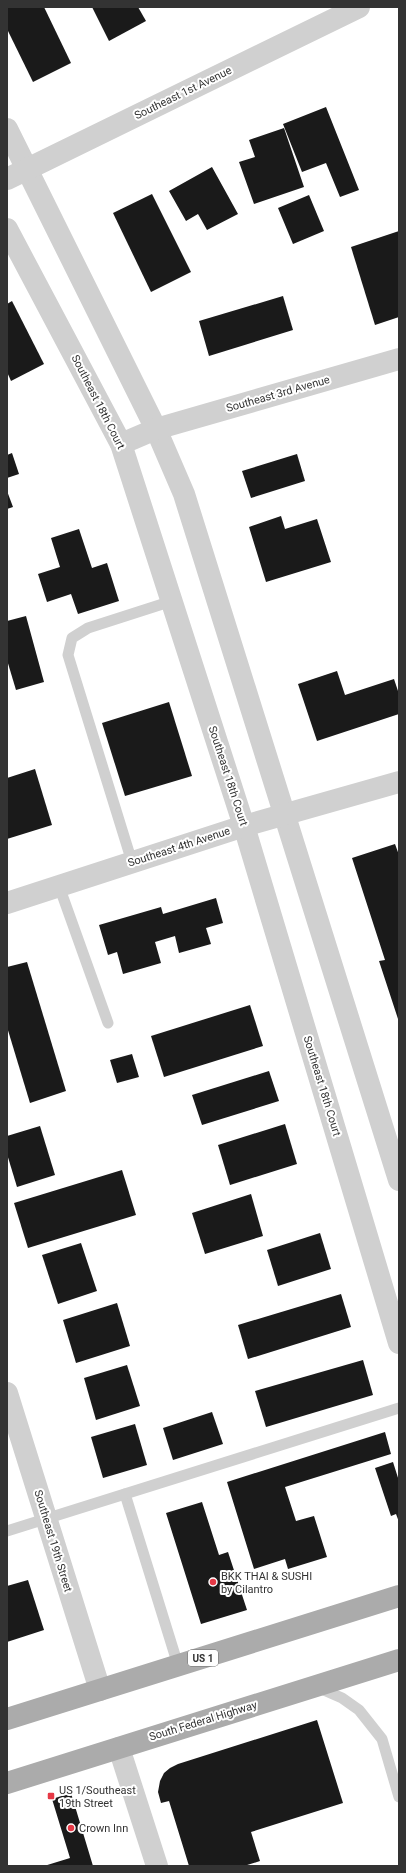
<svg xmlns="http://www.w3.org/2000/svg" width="406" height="1873" viewBox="0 0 406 1873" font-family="Roboto,sans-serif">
  <rect width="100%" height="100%" fill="#fff"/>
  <!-- building -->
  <g fill="#1a1a1a">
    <polygon points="7,7 44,7 71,63 33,82 7,29"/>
    <polygon points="92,7 138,7 146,21 109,41"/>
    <polygon points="326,107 359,190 340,197 326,163 302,172 283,124"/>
    <polygon points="284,128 304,187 254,204 239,162 255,157 249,140"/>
    <polygon points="212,167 238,214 207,230 198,214 186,221 169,191"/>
    <polygon points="152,194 191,272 151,292 113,213"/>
    <polygon points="309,195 324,231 293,244 278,208"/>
    <polygon points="399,231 399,317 375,325 351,247"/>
    <polygon points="283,296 293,330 209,356 199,321"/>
    <polygon points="12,301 44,364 11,381 7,372 7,304"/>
    <polygon points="12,453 19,474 7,478 7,455"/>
    <polygon points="297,454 305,481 251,498 242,471"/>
    <polygon points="7,491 13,507 7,509"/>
    <polygon points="281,516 285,529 317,519 331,562 266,582 249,527"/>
    <polygon points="79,529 92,568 107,563 119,601 78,614 71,594 47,602 38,574 60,567 51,538"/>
    <polygon points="26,616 44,682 16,690 7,660 7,621"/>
    <polygon points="337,671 345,695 394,679 399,694 399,714 317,741 298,684"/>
    <polygon points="169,702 192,776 125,796 102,723"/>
    <polygon points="35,769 52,825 7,839 7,778"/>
    <polygon points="395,844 399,855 399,1022 379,961 385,960 352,858"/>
    <polygon points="216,898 223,923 206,928 211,944 179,953 175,936 155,942 161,963 123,974 117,952 108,955 99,925 161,907 163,914"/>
    <polygon points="27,962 66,1091 30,1103 7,1027 7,967"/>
    <polygon points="250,1005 263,1046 164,1077 151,1036"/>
    <polygon points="132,1054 139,1077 117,1083 110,1060"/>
    <polygon points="269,1071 279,1101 202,1125 192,1095"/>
    <polygon points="285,1124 297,1164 230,1185 218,1145"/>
    <polygon points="40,1126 55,1175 17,1187 7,1154 7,1136"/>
    <polygon points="122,1170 136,1215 28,1248 14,1203"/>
    <polygon points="251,1194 263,1236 205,1254 192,1213"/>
    <polygon points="320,1233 331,1269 278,1286 267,1250"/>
    <polygon points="81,1243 97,1291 58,1304 42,1255"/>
    <polygon points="341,1294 351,1327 248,1359 238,1325"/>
    <polygon points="117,1303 130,1346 76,1363 63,1320"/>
    <polygon points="363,1360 373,1395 266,1427 255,1391"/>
    <polygon points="127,1365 140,1406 96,1420 84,1378"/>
    <polygon points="212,1412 223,1444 173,1460 163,1428"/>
    <polygon points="135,1424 147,1465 103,1478 91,1437"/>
    <polygon points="385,1432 391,1454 285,1487 296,1521 314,1516 327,1557 288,1569 285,1559 254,1569 227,1482"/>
    <polygon points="393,1462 399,1481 399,1522 396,1514 391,1516 375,1468"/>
    <polygon points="202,1502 219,1555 228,1552 247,1610 201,1624 166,1513"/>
    <polygon points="28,1580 44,1630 7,1642 7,1586"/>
    <polygon points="317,1720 343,1803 251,1832 260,1861 244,1866 189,1866 169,1801 161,1803 158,1792 160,1781 164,1773 170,1768 178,1764"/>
    <polygon points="71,1793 93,1866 44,1866 70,1858 52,1799"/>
  </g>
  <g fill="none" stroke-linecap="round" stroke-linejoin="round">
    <!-- lane -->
    <g stroke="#d0d0d0" stroke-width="11">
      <polyline points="132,862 68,655 72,638 88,628 172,601"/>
      <polyline points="59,886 108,1023"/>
      <polyline points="125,1494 178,1665"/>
      <polyline points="7,1531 399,1408"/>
      <polyline points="317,1687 342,1698 359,1710 382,1739 399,1797"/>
    </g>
    <!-- street -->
    <g stroke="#d0d0d0" stroke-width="22">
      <polyline points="7,129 156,429 184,494 399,1180"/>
      <polyline points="7,179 359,7"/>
      <polyline points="7,229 121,444 244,826 399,1343"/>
      <polyline points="121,444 156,429 399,359"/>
      <polyline points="7,903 244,826 399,782"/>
      <polyline points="7,1393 100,1690"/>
      <polyline points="119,1748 157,1866"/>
    </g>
    <!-- primary -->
    <g stroke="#ababab" stroke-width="22">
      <polyline points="7,1719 399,1596"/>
      <polyline points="7,1783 399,1660"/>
    </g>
  </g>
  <!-- markers -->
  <g fill="#e63946" stroke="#fff" stroke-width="1.5">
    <circle cx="213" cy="1582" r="4"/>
    <rect x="47" y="1792" width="8" height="8" rx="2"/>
    <circle cx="71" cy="1828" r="4"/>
  </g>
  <g text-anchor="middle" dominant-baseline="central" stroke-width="4" stroke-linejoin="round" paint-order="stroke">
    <!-- shield labels -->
    <rect fill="#fff" stroke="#707070" stroke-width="1" x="188" y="1650" width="30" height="16" rx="3"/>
    <g font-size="10" font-weight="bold" fill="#333">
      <text x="203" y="1658">US 1</text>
    </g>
    <!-- street labels -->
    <g font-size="11" fill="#333" stroke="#fff">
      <text transform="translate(183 93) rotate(-26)">Southeast 1st Avenue</text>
      <text transform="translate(278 394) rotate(-16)">Southeast 3rd Avenue</text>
      <text transform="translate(98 402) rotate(63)">Southeast 18th Court</text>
      <text transform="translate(228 776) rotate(72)">Southeast 18th Court</text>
      <text transform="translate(179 847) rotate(-18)">Southeast 4th Avenue</text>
      <text transform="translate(322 1086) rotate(73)">Southeast 18th Court</text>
      <text transform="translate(53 1541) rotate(73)">Southeast 19th Street</text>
      <text transform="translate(203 1721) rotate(-17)">South Federal Highway</text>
    </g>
    <!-- poi labels -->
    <g font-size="11" fill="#333" stroke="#fff" text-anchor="start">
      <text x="221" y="1576">BKK THAI &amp; SUSHI<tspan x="221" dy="13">by Cilantro</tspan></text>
      <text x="59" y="1790">US 1/Southeast<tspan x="59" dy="13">19th Street</tspan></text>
      <text x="79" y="1828">Crown Inn</text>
    </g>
  </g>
  <!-- border -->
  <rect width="406" height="1873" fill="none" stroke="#333333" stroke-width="16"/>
</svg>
